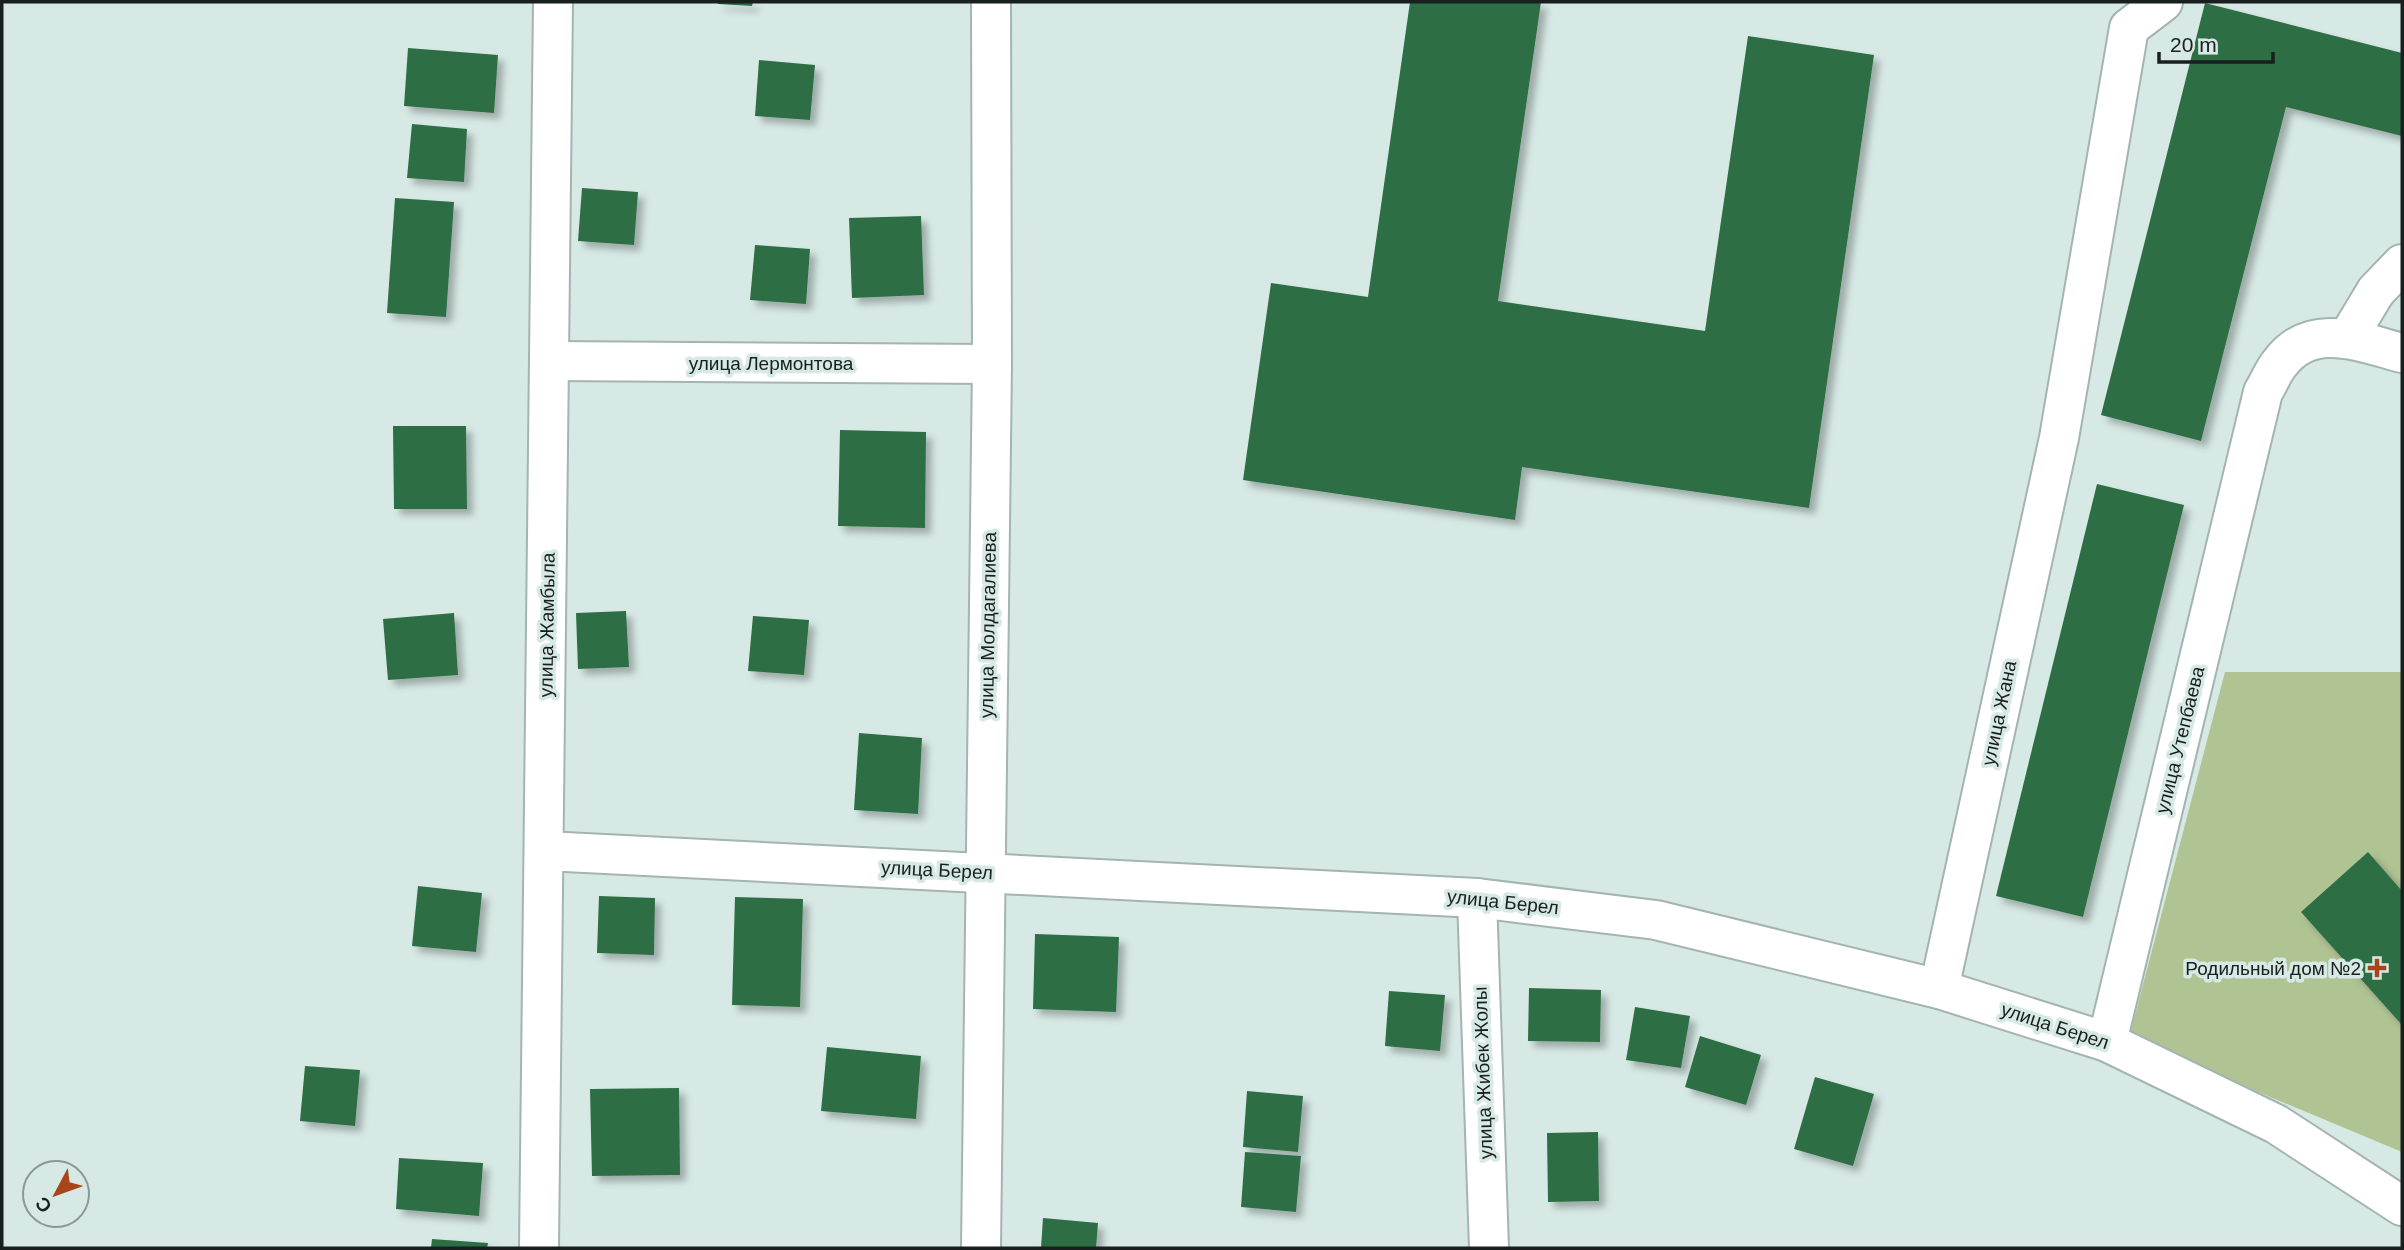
<svg xmlns="http://www.w3.org/2000/svg" width="2404" height="1250" viewBox="0 0 2404 1250" font-family="Arial,sans-serif">
  <defs>
    <filter id="shadow"><feDropShadow dx="6" dy="6" stdDeviation="3.5" flood-color="#0004"/></filter>
  </defs>
  <rect width="100%" height="100%" fill="#d7e9e5"/>
  <!-- green -->
  <polygon fill="#b0c393" points="2225,672 2402,672 2402,1152 2129,1038"/>
  <!-- building -->
  <g fill="#2d6e45" filter="url(#shadow)">
    <polygon points="718,2 753,2 752,6 718,4"/>
    <polygon points="1410,2 1541,2 1498,301 1705,331 1748,36 1874,55 1809,508 1522,467 1515,520 1243,480 1271,283 1368,297"/>
    <polygon points="2205,3 2402,53 2402,136 2286,107 2201,441 2101,415"/>
    <polygon points="408,48 498,55 494,113 404,106"/>
    <polygon points="759,60 815,65 810,120 755,116"/>
    <polygon points="412,124 467,129 464,182 407,178"/>
    <polygon points="582,188 638,192 634,245 578,241"/>
    <polygon points="395,198 454,202 446,317 387,313"/>
    <polygon points="921,216 924,295 852,298 849,218"/>
    <polygon points="755,245 810,249 806,304 750,300"/>
    <polygon points="393,426 466,426 467,509 394,509"/>
    <polygon points="840,430 926,432 925,528 838,526"/>
    <polygon points="2097,484 2184,505 2083,917 1996,896"/>
    <polygon points="626,611 629,667 578,669 576,613"/>
    <polygon points="454,613 458,675 388,680 383,619"/>
    <polygon points="753,616 809,620 804,675 748,671"/>
    <polygon points="859,733 922,738 918,814 854,810"/>
    <polygon points="2368,852 2402,891 2402,1025 2301,912"/>
    <polygon points="418,886 482,893 476,952 412,946"/>
    <polygon points="599,896 655,898 654,955 597,953"/>
    <polygon points="735,897 803,899 800,1007 732,1005"/>
    <polygon points="1035,934 1119,937 1116,1012 1033,1009"/>
    <polygon points="1529,988 1601,990 1600,1042 1528,1041"/>
    <polygon points="1389,991 1445,995 1440,1051 1385,1046"/>
    <polygon points="1635,1007 1690,1016 1681,1068 1626,1060"/>
    <polygon points="1700,1036 1761,1055 1746,1105 1685,1087"/>
    <polygon points="827,1047 921,1056 916,1119 821,1111"/>
    <polygon points="305,1066 360,1070 355,1126 300,1121"/>
    <polygon points="1815,1077 1874,1094 1853,1166 1794,1149"/>
    <polygon points="679,1088 680,1175 592,1176 590,1089"/>
    <polygon points="1247,1091 1303,1096 1298,1152 1243,1147"/>
    <polygon points="1598,1132 1599,1201 1548,1202 1547,1133"/>
    <polygon points="1245,1152 1301,1156 1296,1212 1241,1207"/>
    <polygon points="399,1158 483,1163 479,1216 396,1209"/>
    <polygon points="1043,1218 1098,1223 1096,1248 1041,1248"/>
    <polygon points="432,1239 488,1243 487,1248 431,1248"/>
  </g>
  <g fill="none" stroke-linecap="round" stroke-linejoin="round">
    <defs>
      <g id="minor">
        <polyline points="2347,339 2376,291 2402,264"/>
        <polyline points="550,361 992,364"/>
        <polyline points="545,851 1477,898 1656,920 1939,989 2107,1042 2276,1124 2402,1206"/>
        <polyline points="1477,898 1489,1248"/>
        <polyline points="1939,989 2059,438 2129,28 2163,2"/>
        <path d="M 2107,1042 L 2263,392 C 2269,383 2273,371 2280,363 C 2311,321 2360,342 2402,353"/>
        <polyline points="539,1248 553,2"/>
      </g>
      <polyline id="tertiary" points="981,1248 992,364 991,2"/>
    </defs>
    <!-- minor casing -->
    <use href="#minor" stroke="#a3b4b1" stroke-width="42"/>
    <!-- tertiary casing -->
    <use href="#tertiary" stroke="#a3b4b1" stroke-width="42"/>
    <!-- minor -->
    <use href="#minor" stroke="#fff" stroke-width="38"/>
    <!-- tertiary -->
    <use href="#tertiary" stroke="#fff" stroke-width="38"/>
  </g>
  <!-- markers -->
  <path fill="#aa4518" stroke="#d7e9e5" stroke-width="2.5" d="M2373.5 957.5h7v7h7v7h-7v7h-7v-7h-7v-7h7z"/>
  <g text-anchor="middle" dominant-baseline="central" stroke-width="7" stroke-linejoin="round" paint-order="stroke">
    <!-- street labels -->
    <g font-size="19" fill="#191f1e" stroke="#d7e9e5">
      <text x="771" y="363">улица Лермонтова</text>
      <text transform="translate(547 625) rotate(-89)">улица Жамбыла</text>
      <text transform="translate(988 625) rotate(-89)">улица Молдагалиева</text>
      <text transform="translate(1999 713) rotate(-78)">улица Жана</text>
      <text transform="translate(2180 740) rotate(-76)">улица Утепбаева</text>
      <text transform="translate(937 870) rotate(3)">улица Берел</text>
      <text transform="translate(1503 902) rotate(6)">улица Берел</text>
      <text transform="translate(2055 1026) rotate(18)">улица Берел</text>
      <text transform="translate(1483 1073) rotate(-92)">улица Жибек Жолы</text>
    </g>
    <!-- poi labels -->
    <g font-size="19" fill="#191f1e" stroke="#d7e9e5" text-anchor="end">
      <text x="2361" y="968">Родильный дом №2</text>
    </g>
  </g>
  <!-- border -->
  <rect width="2404" height="1250" fill="none" stroke="#191f1e" stroke-width="7"/>
  <!-- north arrow -->
  <g transform="translate(56 1194) rotate(229)"><circle r="33" fill="#d7e9e5" stroke="#8b9895" stroke-width="2"/>
  <path d="M0-5L12 26L0 18L-12 26Z" fill="#aa4518"/>
  <text y="-10" font-size="19" font-weight="bold" text-anchor="middle" fill="#191f1e">С</text>
  </g>
  <!-- scale -->
  <path d="M2159 52v10h114v-10" fill="none" stroke="#191f1e" stroke-width="3.5"/>
  <text x="2170" y="52" font-size="21" fill="#191f1e" stroke="#d7e9e5" stroke-width="5" paint-order="stroke">20 m</text>
</svg>
